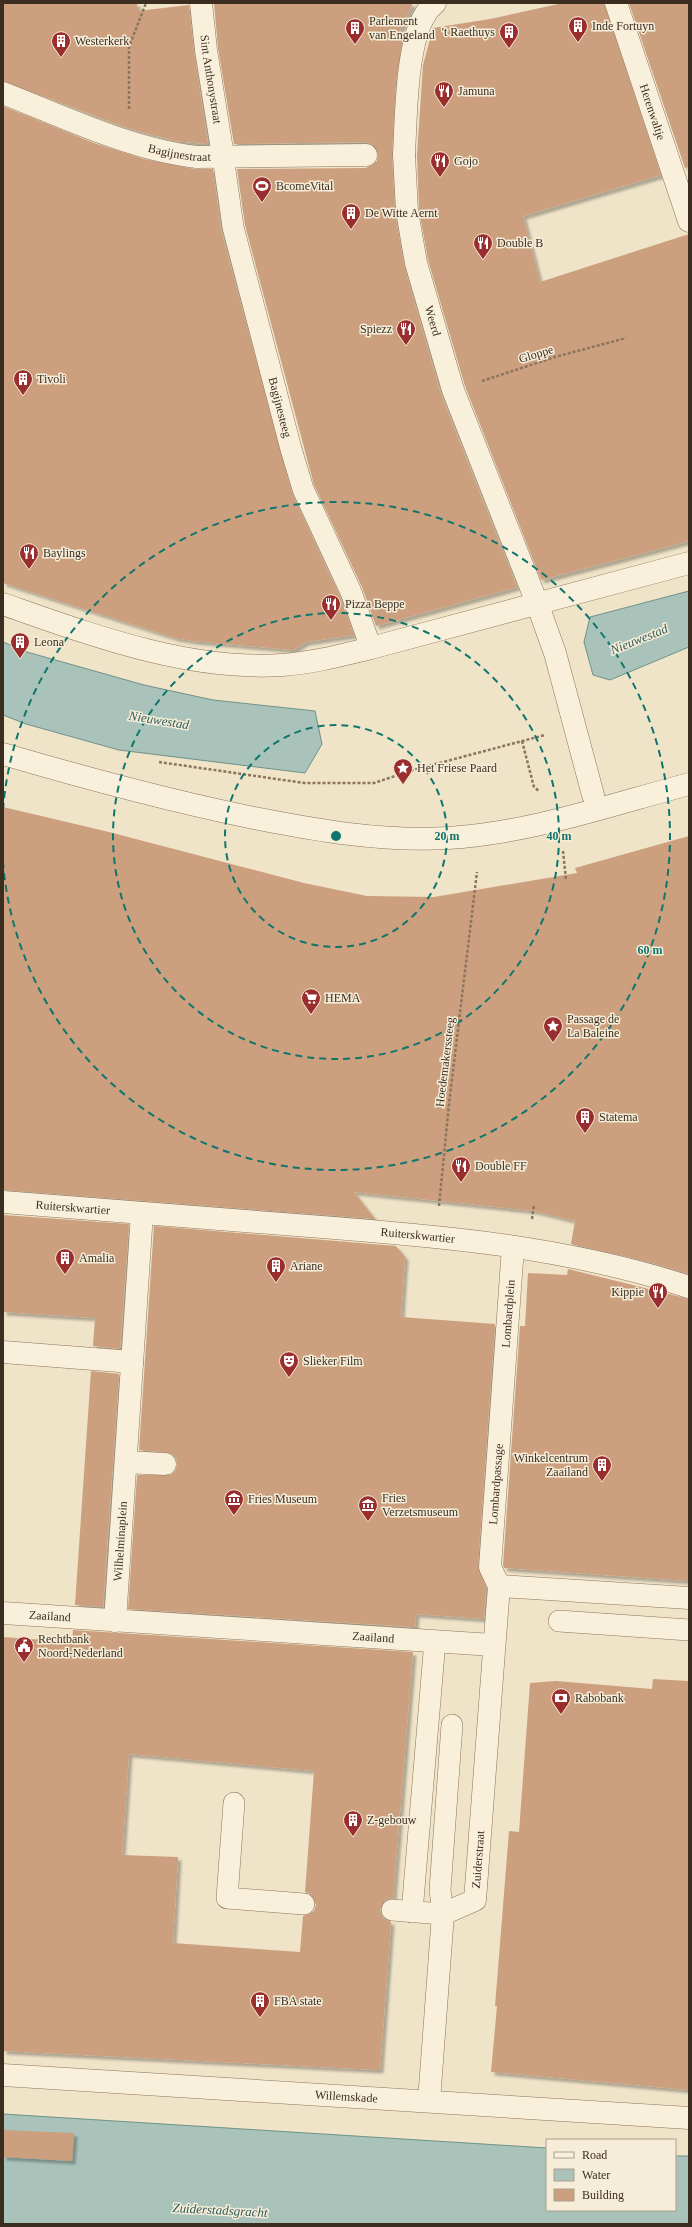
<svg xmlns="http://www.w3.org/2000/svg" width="692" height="2227" viewBox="0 0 692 2227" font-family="'Times New Roman',serif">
  <defs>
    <filter id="shadow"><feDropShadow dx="3.5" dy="3.5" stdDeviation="1" flood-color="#0004"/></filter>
  </defs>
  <rect width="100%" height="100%" fill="#efe3c8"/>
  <!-- water -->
  <g fill="#a9c3bb" stroke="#6f9189">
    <polygon points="689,591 689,647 610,680 593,675 584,642 590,617"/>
    <polygon points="3,642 27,652 144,685 213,700 315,711 322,744 305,773 119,750 26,724 3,715"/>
    <polygon points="3,2114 547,2148 547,2210 675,2210 675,2156 689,2156 689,2224 3,2224"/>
  </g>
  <!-- building -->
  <g fill="#cc9f7e" fill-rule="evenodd" filter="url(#shadow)">
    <polygon points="3,3 137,3 138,11 189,5 194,52 208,144 175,141 127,128 3,81"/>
    <polygon points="214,3 413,3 399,33 405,32 396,81 392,154 395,213 404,265 441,395 517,587 376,626 362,587 314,485 245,225 237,169 366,168 377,161 378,154 372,144 366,142 234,144 218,48"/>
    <polygon points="563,3 604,3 661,175 523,216 540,282 689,234 689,541 541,580 465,386 428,260 419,210 417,155 423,65 433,28 490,19"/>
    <polygon points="629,3 689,3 689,167 685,168"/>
    <polygon points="3,106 94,143 144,159 195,169 213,169 221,230 292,493 340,597 354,635 306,642 293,650 193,641 175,638 3,583"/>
    <polygon points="3,807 109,832 304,883 367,896 434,897 577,873 575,868 689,836 689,1274 645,1261 571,1244 575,1221 534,1211 354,1192 375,1219 3,1190"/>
    <polygon points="3,1215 129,1224 120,1349 93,1346 95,1318 3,1312"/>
    <polygon points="154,1226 396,1246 405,1257 401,1317 495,1324 478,1566 486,1588 484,1619 416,1614 415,1627 128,1609 137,1475 170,1475 175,1471 177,1465 176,1458 171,1453 139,1450"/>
    <polygon points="568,1269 689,1299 689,1581 504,1568 503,1565 520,1326 525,1326 528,1273 567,1275"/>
    <polygon points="91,1371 119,1374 103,1607 75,1605"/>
    <path d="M 73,1630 L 413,1652 L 393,1898 L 386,1899 L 380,1909 L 381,1916 L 386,1920 L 391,1922 L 380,2070 L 3,2051 L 3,1637 L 72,1642 ZM 129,1754 L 314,1771 L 305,1892 L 311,1894 L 316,1905 L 314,1911 L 303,1916 L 300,1952 L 173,1943 L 178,1857 L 122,1855 Z"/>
    <polygon points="653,1679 689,1681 689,2090 491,2072 497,2006 495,2006 509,1831 519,1832 530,1683 556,1681 652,1689"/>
    <polygon points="3,2130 74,2133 72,2161 3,2157"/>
  </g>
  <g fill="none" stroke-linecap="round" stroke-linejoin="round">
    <defs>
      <g id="service">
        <path id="s1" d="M 223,156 L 233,227 L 291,449 L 303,489 L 351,592 L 371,648"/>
        <polyline points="559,1621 689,1630"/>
        <polyline points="234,1803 227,1898 304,1904"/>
        <polyline points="392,1910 443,1914 440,1890 452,1725"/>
        <polyline points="412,1912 435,1641"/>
      </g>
      <g id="pedestrian">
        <path id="s2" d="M 404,155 L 407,211 L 416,263 L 453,390 L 537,603 L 555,653 L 593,795"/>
        <path d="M 3,604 C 92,635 187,671 282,665 C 313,663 342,655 371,648 L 689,563"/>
        <path id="s3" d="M 3,1202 C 105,1210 207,1218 309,1226 C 439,1236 564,1246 689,1287"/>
        <polyline points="3,1352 132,1362"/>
        <polyline points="126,1462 165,1464"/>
        <path id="s4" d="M 499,1586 L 490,1567 L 513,1247"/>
        <path id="s5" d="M 3,1613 L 493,1645"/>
        <path id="s6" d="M 115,1621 L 142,1213"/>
      </g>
      <g id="minor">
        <path id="s7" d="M 201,3 L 206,50 L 223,156"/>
        <path id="s8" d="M 616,3 L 689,221"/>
        <path id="s9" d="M 3,93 C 64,117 132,150 197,157 L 366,155"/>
        <path d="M 404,155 C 406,120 406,44 425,15 C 427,10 431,7 435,3"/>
        <path d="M 3,754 C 85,778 166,800 249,817 C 315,830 381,842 448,838 C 530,833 610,805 689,784"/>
        <path id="s10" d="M 3,2075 L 689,2118"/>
        <path id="s11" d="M 429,2101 L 443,1914 L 475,1900 L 499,1586 L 689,1598"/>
      </g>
    </defs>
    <!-- service casing -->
    <use href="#service" stroke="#8b755d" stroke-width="22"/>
    <!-- pedestrian casing -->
    <use href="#pedestrian" stroke="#8b755d" stroke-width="23"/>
    <!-- minor casing -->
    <use href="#minor" stroke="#8b755d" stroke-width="23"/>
    <!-- path -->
    <g stroke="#8b755d" stroke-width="2.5" stroke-dasharray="3 2" stroke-linecap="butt">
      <polyline points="129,109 129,47 146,3"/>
      <polyline points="482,381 555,357 626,338"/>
      <polyline points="522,741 534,787 539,791"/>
      <polyline points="159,762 304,783 374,783 413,770 545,735"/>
      <polyline points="563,851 566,880"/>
      <polyline points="439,1206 449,1104 477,872"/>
      <polyline points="532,1219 534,1204"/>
    </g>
    <!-- service -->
    <use href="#service" stroke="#f9f0dc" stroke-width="21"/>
    <!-- pedestrian -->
    <use href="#pedestrian" stroke="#f9f0dc" stroke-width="22"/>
    <!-- minor -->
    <use href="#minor" stroke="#f9f0dc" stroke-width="22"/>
  </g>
  <!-- distance rings -->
  <g fill="none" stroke="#0f766e" stroke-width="2" stroke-dasharray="7 5">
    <circle cx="336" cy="836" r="111"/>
    <circle cx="336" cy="836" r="223"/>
    <path d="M3 810A334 334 0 1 1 3 862"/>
  </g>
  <!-- icons -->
  <defs>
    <symbol id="building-pin" viewBox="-11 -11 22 30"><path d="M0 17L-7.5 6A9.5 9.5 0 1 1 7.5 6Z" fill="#9a2d2e" stroke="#f6edd8"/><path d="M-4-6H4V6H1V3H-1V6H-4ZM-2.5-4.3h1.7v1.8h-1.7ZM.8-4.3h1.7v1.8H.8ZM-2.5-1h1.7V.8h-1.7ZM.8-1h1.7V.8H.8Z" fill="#fff"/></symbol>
    <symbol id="restaurant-pin" viewBox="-11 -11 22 30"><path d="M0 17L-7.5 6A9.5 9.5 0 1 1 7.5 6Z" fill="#9a2d2e" stroke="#f6edd8"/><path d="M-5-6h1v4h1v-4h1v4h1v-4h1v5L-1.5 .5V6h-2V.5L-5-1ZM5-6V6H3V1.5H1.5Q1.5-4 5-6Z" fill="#fff"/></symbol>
    <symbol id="stadium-pin" viewBox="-11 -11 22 30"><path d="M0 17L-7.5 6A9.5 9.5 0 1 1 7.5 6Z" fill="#9a2d2e" stroke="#f6edd8"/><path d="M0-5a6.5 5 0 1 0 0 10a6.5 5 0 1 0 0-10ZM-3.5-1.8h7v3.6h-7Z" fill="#fff"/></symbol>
    <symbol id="sight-pin" viewBox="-11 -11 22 30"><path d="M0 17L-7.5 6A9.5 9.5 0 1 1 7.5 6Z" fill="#9a2d2e" stroke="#f6edd8"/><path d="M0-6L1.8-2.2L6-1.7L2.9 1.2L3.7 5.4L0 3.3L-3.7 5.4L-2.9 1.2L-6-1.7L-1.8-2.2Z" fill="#fff"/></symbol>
    <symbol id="supermarket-pin" viewBox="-11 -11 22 30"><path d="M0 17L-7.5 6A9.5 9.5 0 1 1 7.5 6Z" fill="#9a2d2e" stroke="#f6edd8"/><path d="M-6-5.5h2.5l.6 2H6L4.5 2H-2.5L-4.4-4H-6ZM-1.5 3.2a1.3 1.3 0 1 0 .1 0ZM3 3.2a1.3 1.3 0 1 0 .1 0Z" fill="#fff"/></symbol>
    <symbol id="theatre-pin" viewBox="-11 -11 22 30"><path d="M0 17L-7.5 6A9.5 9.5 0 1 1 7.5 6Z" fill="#9a2d2e" stroke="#f6edd8"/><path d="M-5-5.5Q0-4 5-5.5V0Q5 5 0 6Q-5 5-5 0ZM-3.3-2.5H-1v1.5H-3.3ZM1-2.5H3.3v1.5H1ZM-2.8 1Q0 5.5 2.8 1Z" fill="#fff"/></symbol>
    <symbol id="museum-pin" viewBox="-11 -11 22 30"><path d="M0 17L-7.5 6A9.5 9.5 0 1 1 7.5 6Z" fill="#9a2d2e" stroke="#f6edd8"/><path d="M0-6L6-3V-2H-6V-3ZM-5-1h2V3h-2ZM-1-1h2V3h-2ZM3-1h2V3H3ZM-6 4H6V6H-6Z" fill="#fff"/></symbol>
    <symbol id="civic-pin" viewBox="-11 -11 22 30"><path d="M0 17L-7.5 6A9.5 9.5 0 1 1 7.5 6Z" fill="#9a2d2e" stroke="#f6edd8"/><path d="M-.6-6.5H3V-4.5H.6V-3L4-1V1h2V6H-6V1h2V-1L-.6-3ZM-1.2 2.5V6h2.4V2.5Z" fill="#fff"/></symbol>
    <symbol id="bank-pin" viewBox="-11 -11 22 30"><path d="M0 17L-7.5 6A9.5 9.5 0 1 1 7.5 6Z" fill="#9a2d2e" stroke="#f6edd8"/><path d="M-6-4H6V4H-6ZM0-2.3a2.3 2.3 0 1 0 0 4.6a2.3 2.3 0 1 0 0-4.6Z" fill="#fff"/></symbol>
  </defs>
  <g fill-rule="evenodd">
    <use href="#building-pin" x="567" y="15" width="22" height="30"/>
    <use href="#building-pin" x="344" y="17" width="22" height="30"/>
    <use href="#building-pin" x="498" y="21" width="22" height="30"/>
    <use href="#building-pin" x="50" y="30" width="22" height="30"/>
    <use href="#restaurant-pin" x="433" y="80" width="22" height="30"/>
    <use href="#restaurant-pin" x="429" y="150" width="22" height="30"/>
    <use href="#stadium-pin" x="251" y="175" width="22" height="30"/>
    <use href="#building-pin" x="340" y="202" width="22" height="30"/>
    <use href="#restaurant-pin" x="472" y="232" width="22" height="30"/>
    <use href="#restaurant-pin" x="395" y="318" width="22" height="30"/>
    <use href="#building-pin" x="12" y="368" width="22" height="30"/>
    <use href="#restaurant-pin" x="18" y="542" width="22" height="30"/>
    <use href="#restaurant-pin" x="320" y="593" width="22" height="30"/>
    <use href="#building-pin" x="9" y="631" width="22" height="30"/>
    <use href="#sight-pin" x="392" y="757" width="22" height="30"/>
    <use href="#supermarket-pin" x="300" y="987" width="22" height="30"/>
    <use href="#sight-pin" x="542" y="1015" width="22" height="30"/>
    <use href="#building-pin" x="574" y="1106" width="22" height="30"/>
    <use href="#restaurant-pin" x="450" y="1155" width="22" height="30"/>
    <use href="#building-pin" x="54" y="1247" width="22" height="30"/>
    <use href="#building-pin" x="265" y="1255" width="22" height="30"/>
    <use href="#restaurant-pin" x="647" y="1281" width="22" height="30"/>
    <use href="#theatre-pin" x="278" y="1350" width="22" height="30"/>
    <use href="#building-pin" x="591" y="1454" width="22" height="30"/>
    <use href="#museum-pin" x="223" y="1488" width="22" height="30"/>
    <use href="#museum-pin" x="357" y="1494" width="22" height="30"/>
    <use href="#civic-pin" x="13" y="1635" width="22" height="30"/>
    <use href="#bank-pin" x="550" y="1687" width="22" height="30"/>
    <use href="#building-pin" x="342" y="1809" width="22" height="30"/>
    <use href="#building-pin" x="249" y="1990" width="22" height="30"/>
  </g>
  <g text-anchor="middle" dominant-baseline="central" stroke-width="3" stroke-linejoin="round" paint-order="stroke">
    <!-- poi labels -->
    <g font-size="12" fill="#3b2d20" stroke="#f6edd8" text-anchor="start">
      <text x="369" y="21">Parlement<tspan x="369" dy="14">van Engeland</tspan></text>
      <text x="592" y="26">Inde Fortuyn</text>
      <text x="495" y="32" text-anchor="end">'t Raethuys</text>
      <text x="75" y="41">Westerkerk</text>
      <text x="458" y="91">Jamuna</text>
      <text x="454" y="161">Gojo</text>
      <text x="276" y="186">BcomeVital</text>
      <text x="365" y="213">De Witte Aernt</text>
      <text x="497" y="243">Double B</text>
      <text x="392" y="329" text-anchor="end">Spiezz</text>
      <text x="37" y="379">Tivoli</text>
      <text x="43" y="553">Baylings</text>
      <text x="345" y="604">Pizza Beppe</text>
      <text x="34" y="642">Leona</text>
      <text x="417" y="768">Het Friese Paard</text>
      <text x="325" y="998">HEMA</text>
      <text x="567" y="1019">Passage de<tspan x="567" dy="14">La Baleine</tspan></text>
      <text x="599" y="1117">Statema</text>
      <text x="475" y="1166">Double FF</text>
      <text x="79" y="1258">Amalia</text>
      <text x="290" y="1266">Ariane</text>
      <text x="644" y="1292" text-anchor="end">Kippie</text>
      <text x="303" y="1361">Slieker Film</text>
      <text x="588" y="1458" text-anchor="end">Winkelcentrum<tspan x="588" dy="14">Zaailand</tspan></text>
      <text x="382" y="1498">Fries<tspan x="382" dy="14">Verzetsmuseum</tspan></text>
      <text x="248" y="1499">Fries Museum</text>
      <text x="38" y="1639">Rechtbank<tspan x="38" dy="14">Noord-Nederland</tspan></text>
      <text x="575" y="1698">Rabobank</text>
      <text x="367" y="1820">Z-gebouw</text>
      <text x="274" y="2001">FBA state</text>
    </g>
    <!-- street labels -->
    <g font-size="12" fill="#3b2d20" stroke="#f6edd8">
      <text stroke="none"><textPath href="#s7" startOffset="77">Sint Anthonystraat</textPath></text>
      <text stroke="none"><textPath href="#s8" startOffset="115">Herenwaltje</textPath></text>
      <text stroke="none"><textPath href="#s9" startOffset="187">Bagijnestraat</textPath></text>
      <text stroke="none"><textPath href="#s2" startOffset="169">Weerd</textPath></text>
      <text transform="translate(536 354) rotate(-17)">Gloppe</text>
      <text stroke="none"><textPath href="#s1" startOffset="258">Bagijnesteeg</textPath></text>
      <text transform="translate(445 1062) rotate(-83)">Hoedemakerssteeg</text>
      <text stroke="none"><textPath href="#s3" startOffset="70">Ruiterskwartier</textPath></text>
      <text stroke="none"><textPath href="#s3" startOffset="416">Ruiterskwartier</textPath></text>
      <text stroke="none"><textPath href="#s4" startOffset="275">Lombardplein</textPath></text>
      <text stroke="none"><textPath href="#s4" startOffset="104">Lombardpassage</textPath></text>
      <text stroke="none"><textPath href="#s6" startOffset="80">Wilhelminaplein</textPath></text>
      <text stroke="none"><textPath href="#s5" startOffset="47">Zaailand</textPath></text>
      <text stroke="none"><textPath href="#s5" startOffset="371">Zaailand</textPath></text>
      <text stroke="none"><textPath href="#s11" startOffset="263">Zuiderstraat</textPath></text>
      <text stroke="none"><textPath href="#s10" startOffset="344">Willemskade</textPath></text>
    </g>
    <!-- water labels -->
    <g font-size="13" font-style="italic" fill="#305b58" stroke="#f6edd8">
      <text transform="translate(639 639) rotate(-22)">Nieuwestad</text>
      <text transform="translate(159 720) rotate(9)">Nieuwestad</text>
      <text transform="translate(220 2210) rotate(3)">Zuiderstadsgracht</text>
    </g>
  </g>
  <circle cx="336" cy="836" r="6" fill="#0f766e" stroke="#f6edd8" stroke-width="2"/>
  <g font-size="12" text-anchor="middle" font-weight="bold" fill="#0f766e" stroke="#f6edd8" stroke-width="3" stroke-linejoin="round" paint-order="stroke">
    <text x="447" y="840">20 m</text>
    <text x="559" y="840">40 m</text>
    <text x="650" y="954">60 m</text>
  </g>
  <!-- border -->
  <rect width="692" height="2227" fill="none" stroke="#3b2d20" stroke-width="8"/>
  <!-- legend -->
  <rect x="546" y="2139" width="130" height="72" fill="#f6edd8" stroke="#aba08e"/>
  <rect x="554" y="2152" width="20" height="6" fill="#f9f0dc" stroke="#aba08e"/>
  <text x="582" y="2159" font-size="12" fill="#3b2d20">Road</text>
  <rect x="554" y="2169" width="20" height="12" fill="#a9c3bb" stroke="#aba08e"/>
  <text x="582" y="2179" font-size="12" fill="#3b2d20">Water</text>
  <rect x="554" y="2189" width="20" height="12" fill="#cc9f7e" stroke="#aba08e"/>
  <text x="582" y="2199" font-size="12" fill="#3b2d20">Building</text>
</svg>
